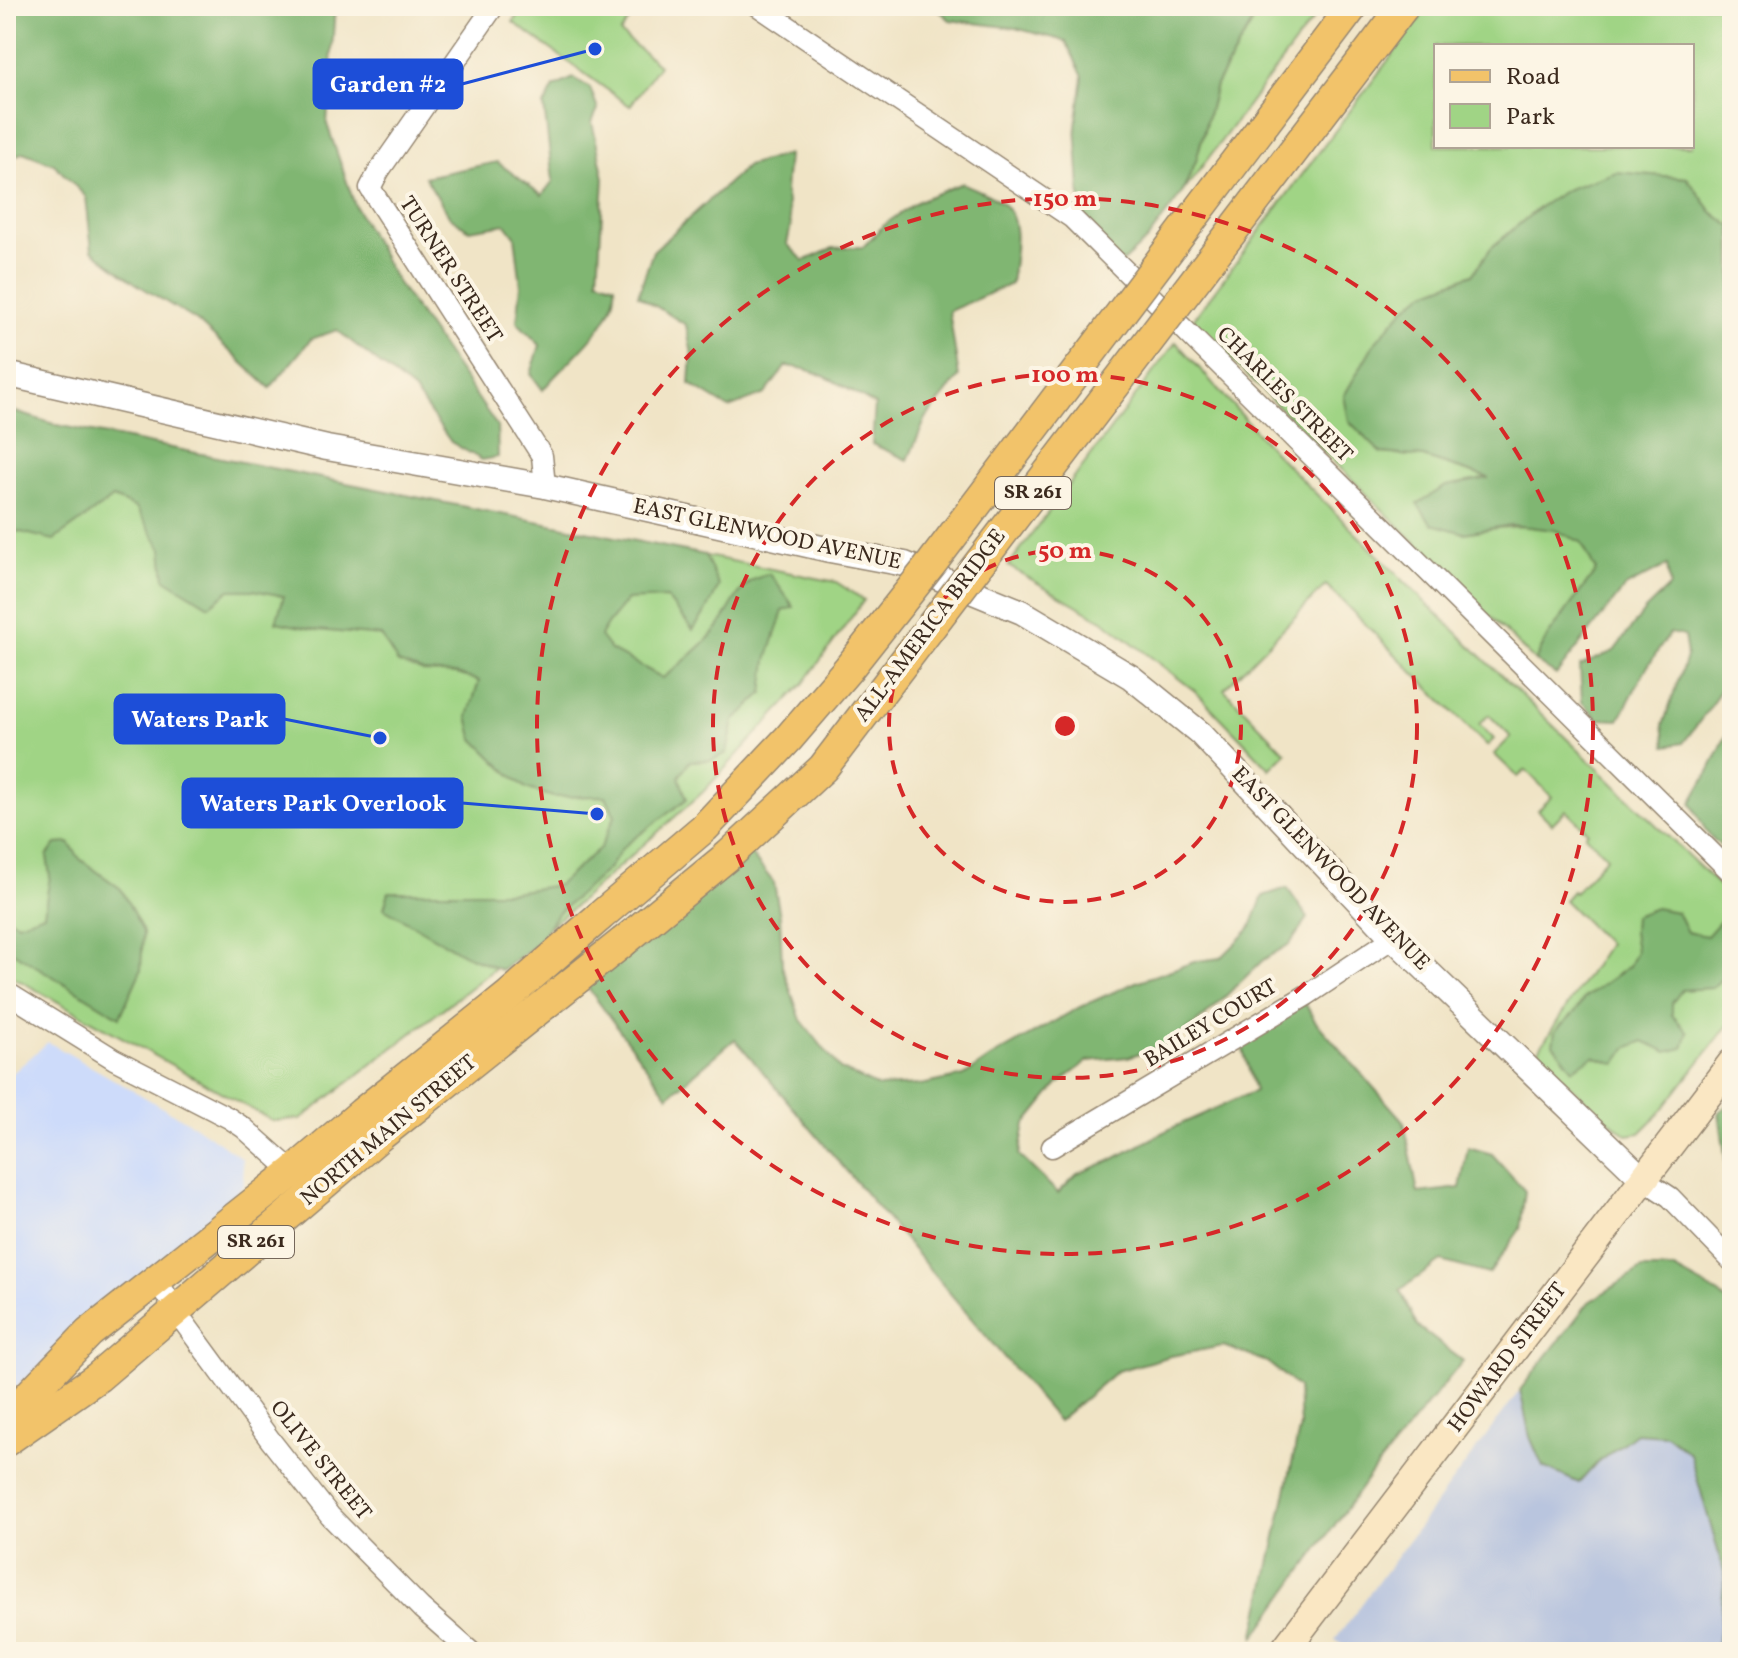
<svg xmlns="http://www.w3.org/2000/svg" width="1738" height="1658" viewBox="0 0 1738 1658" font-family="Vollkorn,serif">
  <rect width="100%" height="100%" fill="#fcf5e5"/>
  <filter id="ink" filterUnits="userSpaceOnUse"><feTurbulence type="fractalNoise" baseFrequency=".0125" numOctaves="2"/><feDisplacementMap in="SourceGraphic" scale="16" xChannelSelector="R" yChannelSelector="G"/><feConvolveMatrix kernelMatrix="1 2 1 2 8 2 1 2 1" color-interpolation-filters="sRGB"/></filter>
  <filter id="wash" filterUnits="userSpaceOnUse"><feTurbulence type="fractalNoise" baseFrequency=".006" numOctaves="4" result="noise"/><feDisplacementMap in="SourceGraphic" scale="32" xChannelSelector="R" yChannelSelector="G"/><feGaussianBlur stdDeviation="1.8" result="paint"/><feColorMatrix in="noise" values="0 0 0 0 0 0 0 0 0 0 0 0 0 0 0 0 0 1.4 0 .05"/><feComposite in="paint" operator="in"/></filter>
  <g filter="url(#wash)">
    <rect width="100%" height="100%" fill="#f0e4c6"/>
    <!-- built -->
    <polygon fill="#cddbfa" points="48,1042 195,1126 242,1158 244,1184 218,1213 6,1396 6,1079"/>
    <!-- industrial -->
    <polygon fill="#b9c5de" points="1520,1390 1530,1437 1597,1463 1636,1433 1666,1435 1690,1454 1725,1575 1718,1642 1712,1652 1356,1652 1335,1640"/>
    <!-- green -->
    <g fill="#a0d485" stroke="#6e7f52" stroke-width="2" fill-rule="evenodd">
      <polygon points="524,6 640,6 620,33 659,65 630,106 513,22"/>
      <polygon points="1262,6 1323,6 1182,193 1196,161 1216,85"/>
      <path d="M 1429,6 L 1732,6 L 1732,227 L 1712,212 L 1687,178 L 1665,176 L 1541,206 L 1491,248 L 1473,274 L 1426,292 L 1381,453 L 1423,457 L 1491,479 L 1464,533 C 1494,528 1557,517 1581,543 C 1588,550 1592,563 1596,571 L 1548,636 L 1535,661 L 1192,321 ZM 1436,46 L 1692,46 L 1692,146 L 1436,146 Z"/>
      <polygon points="1176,342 1275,453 1425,602 1732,898 1732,1020 1658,1115 1640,1133 1627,1135 1595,1109 1536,1054 1608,944 1564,900 1572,891 1574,893 1607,857 1585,835 1588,832 1566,810 1552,824 1538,810 1552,797 1526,770 1518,777 1494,754 1511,737 1489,715 1479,724 1494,739 1487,746 1326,585 1224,689 1286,753 1270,769 1195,691 1104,621 1008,566"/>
      <polygon points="6,415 836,582 864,600 803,684 703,792 570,910 301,1119 273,1121 6,973"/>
    </g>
    <!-- forest -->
    <g fill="#80b672" stroke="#5e7048" stroke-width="2">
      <polygon points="6,6 335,6 327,124 356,208 395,279 497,426 498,457 482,460 451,442 414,391 337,330 311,339 270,388 197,321 135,283 92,250 86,197 54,164 23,152 6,161"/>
      <polygon points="934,6 1262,6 1216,85 1196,161 1182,193 1147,240 1118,266 1087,234 1081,206 1076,125 1083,77 1066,41 1015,28 950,20"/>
      <path d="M 574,78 L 590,88 L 598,109 L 592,122 L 604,178 L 598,279 L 615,285 C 619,324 564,362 543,390 L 531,374 L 540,345 L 517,322 L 521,286 L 515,236 L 506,224 L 469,230 L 450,217 L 425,177 L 497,162 L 542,195 L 553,181 L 544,106 L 554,87 Z"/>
      <path d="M 788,154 L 785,191 L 791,225 L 787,244 L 804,261 L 833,248 L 863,247 L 884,225 L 918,201 L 962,183 C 975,189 992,195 1003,204 C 1024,221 1013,260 1011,284 L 949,311 L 959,377 L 926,418 L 908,460 L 872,444 L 875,405 C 847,389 819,368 786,366 L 765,394 L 729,408 L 690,384 L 692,354 L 686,325 L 638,295 L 653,251 L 747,166 Z"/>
      <polygon points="1616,172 1687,178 1712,212 1732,227 1732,687 1723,685 1709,709 1683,743 1666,746 1663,725 1687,654 1684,636 1670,633 1644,672 1619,720 1598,719 1582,702 1580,666 1614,651 1645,610 1670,586 1667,565 1625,587 1556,675 1535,661 1548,636 1596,571 1581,542 1555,530 1511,525 1464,533 1432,524 1417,504 1446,486 1489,478 1423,457 1381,453 1349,421 1344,396 1375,342 1405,308 1426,292 1473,274 1491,248 1541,206 1568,189"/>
      <path d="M 6,409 L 57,425 L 705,555 L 719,586 L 707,610 L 693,630 L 667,598 L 627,600 L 608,623 L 600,636 L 611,650 L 663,678 C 681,664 700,649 715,631 C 734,609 736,580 770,574 L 794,607 L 783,611 L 767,660 L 763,693 L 734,721 L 727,753 L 712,760 L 690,761 L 679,777 L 687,799 L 623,847 L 608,869 L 556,915 L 537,944 L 501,970 L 463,954 L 384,908 L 389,892 L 513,892 L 558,885 L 601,847 L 615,816 L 606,796 L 553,797 L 526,788 L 503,768 L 473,738 L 468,716 L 479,681 L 456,674 L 424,672 L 398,663 L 381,636 L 317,630 L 276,622 L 284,596 L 253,590 L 230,590 L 209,606 L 165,579 L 162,549 L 136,508 L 113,498 L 54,540 L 12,530 L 6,531 Z"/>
      <polygon points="1732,723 1732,857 1707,833 1691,803 1711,768"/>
      <polygon points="69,843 80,859 121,889 143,932 141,970 120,1017 6,948 6,917 18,923 44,914 50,876 47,856 56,844"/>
      <polygon points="742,843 774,883 780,916 782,966 801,1020 840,1069 878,1087 921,1085 964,1076 990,1058 1080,1007 1136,982 1197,961 1221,958 1250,929 1263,896 1287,888 1308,918 1290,944 1263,960 1204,1017 1173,1042 1128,1057 1088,1061 1058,1084 1025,1125 1019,1155 1058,1193 1077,1174 1110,1161 1172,1128 1255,1091 1241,1043 1305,1003 1315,1021 1404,1122 1418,1193 1460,1188 1468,1147 1492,1154 1525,1191 1520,1229 1489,1274 1441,1261 1400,1290 1417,1326 1463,1361 1374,1470 1254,1638 1300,1426 1298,1387 1267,1362 1223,1346 1171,1356 1117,1371 1058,1421 735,1039 668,1096 580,977"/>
      <polygon points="1655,908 1677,912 1687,932 1707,936 1732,908 1732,969 1712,988 1682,990 1672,1003 1672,1015 1688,1032 1683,1048 1667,1052 1644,1041 1627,1048 1616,1064 1594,1056 1573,1069 1553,1044 1555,1031 1575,1012 1584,998 1629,966 1636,951 1633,932 1634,916"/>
      <polygon points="1732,1102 1732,1205 1719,1112"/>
      <polygon points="1642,1269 1674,1269 1719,1294 1732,1306 1732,1652 1712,1652 1718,1642 1725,1575 1690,1454 1666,1435 1636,1433 1597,1463 1579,1483 1543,1467 1530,1437 1520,1390 1589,1302"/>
    </g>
  </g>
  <g filter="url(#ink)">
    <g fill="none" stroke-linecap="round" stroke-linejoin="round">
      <defs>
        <g id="minor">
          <polyline points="494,6 379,171 370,188 542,456 545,486"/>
          <polyline points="758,6 1072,218 1732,873"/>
          <polyline points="6,992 114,1059 229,1118 244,1128 300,1178"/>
          <polyline points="1052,1147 1307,995 1393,938"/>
          <polyline points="1644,1180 1670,1197 1732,1261"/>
          <polyline points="156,1278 175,1310 271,1441 330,1516 421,1608 471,1652"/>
        </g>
        <polyline id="tertiary" points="6,374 327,448 545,486 830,550 905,564 1022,612 1131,677 1200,733 1393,938 1644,1180"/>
        <polyline id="secondary" points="1283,1652 1732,1063"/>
        <g id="primary">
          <polyline points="6,1419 89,1333 294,1171 362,1113 507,997 599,917"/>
          <polyline points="6,1441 98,1377 381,1135 623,942"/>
        </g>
      </defs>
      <!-- minor casing -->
      <use href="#minor" stroke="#968772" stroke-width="23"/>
      <!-- tertiary casing -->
      <use href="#tertiary" stroke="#968772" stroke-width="27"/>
      <!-- secondary casing -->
      <use href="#secondary" stroke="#968772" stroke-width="31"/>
      <!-- primary casing -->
      <use href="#primary" stroke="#968772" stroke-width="33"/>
      <!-- minor -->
      <use href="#minor" stroke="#fff" stroke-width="20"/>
      <!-- tertiary -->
      <use href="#tertiary" stroke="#fff" stroke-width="24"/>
      <!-- secondary -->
      <use href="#secondary" stroke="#fae7c3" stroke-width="28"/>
      <!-- primary -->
      <use href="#primary" stroke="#f2c36a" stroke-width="30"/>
      <defs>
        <g id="primary-bridge">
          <polyline points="599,917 705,827 788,739 848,669 932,563 1353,6"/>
          <polyline points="623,942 729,855 823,768 1404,6"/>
        </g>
      </defs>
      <!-- primary-bridge casing -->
      <use href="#primary-bridge" stroke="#968772" stroke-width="33" stroke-linecap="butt"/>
      <!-- primary-bridge -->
      <use href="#primary-bridge" stroke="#f2c36a" stroke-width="30"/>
    </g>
  </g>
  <!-- distance rings -->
  <g fill="none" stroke="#d62828" stroke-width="4" stroke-dasharray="14 10">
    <circle cx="1065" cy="726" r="176"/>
    <circle cx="1065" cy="726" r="352"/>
    <circle cx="1065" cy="726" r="528"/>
  </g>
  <g text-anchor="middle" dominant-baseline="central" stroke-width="8" stroke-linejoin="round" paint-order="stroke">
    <!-- shield labels -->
    <g fill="#fcf5e5" stroke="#75675a" stroke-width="2">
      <rect x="995" y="477" width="76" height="32" rx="6"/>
      <rect x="218" y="1226" width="76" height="32" rx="6"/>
    </g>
    <g font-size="20" font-weight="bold" fill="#3b2a1e">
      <text x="1033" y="493">SR 261</text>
      <text x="256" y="1242">SR 261</text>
    </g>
    <!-- street labels -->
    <g font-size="22" fill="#3b2a1e" stroke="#fcf5e5">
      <text transform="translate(450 270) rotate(57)">TURNER STREET</text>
      <text transform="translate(1284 395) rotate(45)">CHARLES STREET</text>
      <text transform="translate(767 535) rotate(12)">EAST GLENWOOD AVENUE</text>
      <text transform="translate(931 626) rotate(-53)">ALL-AMERICA BRIDGE</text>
      <text transform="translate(1330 869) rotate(46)">EAST GLENWOOD AVENUE</text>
      <text transform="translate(1211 1024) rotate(-31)">BAILEY COURT</text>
      <text transform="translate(389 1131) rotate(-40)">NORTH MAIN STREET</text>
      <text transform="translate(1508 1358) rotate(-53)">HOWARD STREET</text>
      <text transform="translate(320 1461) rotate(51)">OLIVE STREET</text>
    </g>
  </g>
  <circle cx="1065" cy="726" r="12" fill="#d62828" stroke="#fcf5e5" stroke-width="4"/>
  <g font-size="24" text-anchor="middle" font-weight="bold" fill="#d62828" stroke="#fcf5e5" stroke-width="8" stroke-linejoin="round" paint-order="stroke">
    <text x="1065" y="206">150 m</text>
    <text x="1065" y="382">100 m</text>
    <text x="1065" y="558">50 m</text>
  </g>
  <!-- callouts -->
  <path fill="none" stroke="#1d4ed8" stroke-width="3" d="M595 49L462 84M380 738L284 719M597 814L462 803"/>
  <g fill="#1d4ed8" stroke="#fcf5e5" stroke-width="3">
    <circle cx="595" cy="49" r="8"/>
    <circle cx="380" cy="738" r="8"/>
    <circle cx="597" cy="814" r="8"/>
  </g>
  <g fill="#1d4ed8" stroke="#1d4ed8" stroke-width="3">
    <rect x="314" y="60" width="148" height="48" rx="8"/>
    <rect x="115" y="695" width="169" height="48" rx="8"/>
    <rect x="183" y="779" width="279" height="48" rx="8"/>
  </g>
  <g font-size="24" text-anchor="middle" font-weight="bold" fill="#fff">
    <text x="388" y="92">Garden #2</text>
    <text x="200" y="727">Waters Park</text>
    <text x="323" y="811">Waters Park Overlook</text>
  </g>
  <!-- margin -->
  <rect width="1738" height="1658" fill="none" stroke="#fcf5e5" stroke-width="32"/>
  <!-- legend -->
  <rect x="1434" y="44" width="260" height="104" fill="#fcf5e5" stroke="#afa495" stroke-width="2"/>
  <rect x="1450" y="70" width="40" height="12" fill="#f2c36a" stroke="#afa495" stroke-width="2"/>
  <text x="1506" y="84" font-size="24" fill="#3b2a1e">Road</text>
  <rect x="1450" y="104" width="40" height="24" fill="#a0d485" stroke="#afa495" stroke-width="2"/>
  <text x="1506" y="124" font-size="24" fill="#3b2a1e">Park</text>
</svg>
